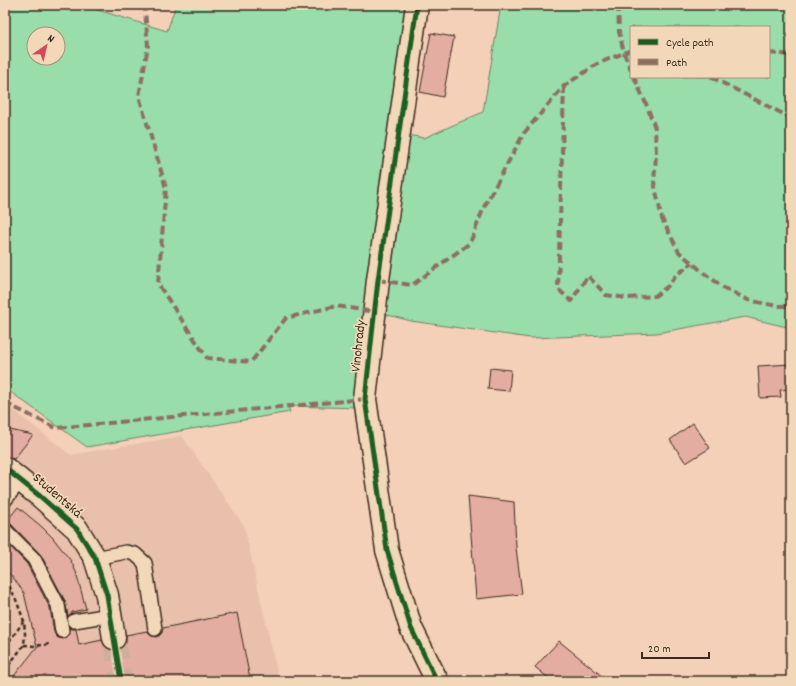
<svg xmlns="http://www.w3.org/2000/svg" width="796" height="686" viewBox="0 0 796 686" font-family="Dekko,sans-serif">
  <rect width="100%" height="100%" fill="#f4d0b8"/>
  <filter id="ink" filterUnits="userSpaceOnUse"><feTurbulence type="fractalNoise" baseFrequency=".025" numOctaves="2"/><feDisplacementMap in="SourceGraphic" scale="8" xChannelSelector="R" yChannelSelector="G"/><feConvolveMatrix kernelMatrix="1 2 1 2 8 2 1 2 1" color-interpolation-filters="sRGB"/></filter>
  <g filter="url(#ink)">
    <!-- built -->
    <polygon fill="#e8c0ab" points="5,404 71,455 182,436 244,526 279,681 5,681"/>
    <!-- green -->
    <path fill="#99deaa" stroke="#6a8464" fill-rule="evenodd" d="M 5,5 L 81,5 L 167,31 L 176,5 L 428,5 L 408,135 L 424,138 L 483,112 L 501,5 L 791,5 L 791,328 L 745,317 L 657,333 L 530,338 L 411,321 L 365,309 L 360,408 L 288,406 L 290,412 L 87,447 L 5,388 ZM 631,27 L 769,27 L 769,77 L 631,77 ZM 34,34 L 58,34 L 58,58 L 34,58 Z"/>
    <!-- building -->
    <g fill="#e3ada2" stroke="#3b2a1e">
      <polygon points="431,33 454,37 443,97 420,92"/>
      <polygon points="791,364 791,389 780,390 781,397 760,398 758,366"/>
      <polygon points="490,368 511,370 509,391 488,389"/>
      <polygon points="693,423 710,448 686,463 670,440"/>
      <polygon points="5,429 33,435 14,459 8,457 5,457"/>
      <polygon points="468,496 514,502 516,548 522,594 476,599"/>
      <polygon points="18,507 42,527 53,538 71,561 76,572 86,609 72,612 72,613 68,616 65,601 41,555 11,524 6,522"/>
      <polygon points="5,541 27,564 50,608 54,632 56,636 59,638 63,639 67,637 70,634 70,627 72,629 76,629 79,645 102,640 105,646 110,650 116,650 122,648 126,643 126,635 147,631 149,634 152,636 157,637 160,635 162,632 163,628 237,613 250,679 240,681 10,681 37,647 24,593 15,580 5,569"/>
      <polygon points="559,641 608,681 552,681 535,667"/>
    </g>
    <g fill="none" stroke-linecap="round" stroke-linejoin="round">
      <!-- minor-tunnel -->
      <polyline stroke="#cfaf99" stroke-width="22" stroke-dasharray="22 11" stroke-linecap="butt" points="114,638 121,681"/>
      <defs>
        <g id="service">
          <polyline points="5,500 20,481"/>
          <polyline points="5,530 34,559 58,605 62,631"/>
          <polyline points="95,558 126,552 135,554 145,563 155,629"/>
          <polyline points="74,621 110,615"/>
        </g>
        <g id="minor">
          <polyline points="417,5 378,280 365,399 387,550 411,628 437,681"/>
          <polyline points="6,469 41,497 77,529 95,558 107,595 114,638"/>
        </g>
      </defs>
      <!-- service casing -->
      <use href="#service" stroke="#3b2a1e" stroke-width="16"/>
      <!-- minor casing -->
      <use href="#minor" stroke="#3b2a1e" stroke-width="25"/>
      <!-- path -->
      <g stroke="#3b2a1e" stroke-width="2.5" stroke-dasharray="4 3" stroke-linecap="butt">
        <polyline points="5,580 8,584 15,597 24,621 25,634 24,645 5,670"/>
        <polyline points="24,645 35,646 50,644"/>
        <polyline points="5,647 24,621"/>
      </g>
      <!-- service -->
      <use href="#service" stroke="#f2d8b9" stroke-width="13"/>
      <!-- minor -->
      <use href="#minor" stroke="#f2d8b9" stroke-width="22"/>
      <!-- quiet -->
      <g stroke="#8d6e63" stroke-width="4" stroke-dasharray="8 4" stroke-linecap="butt">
        <polyline points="141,5 145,10 148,46 139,96 166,188 158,284 207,358 251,362 286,318 336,306 375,312"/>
        <polyline points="618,5 619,32 624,53 631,70"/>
        <polyline points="769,53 791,55"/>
        <polyline points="634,77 647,106 655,128 656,155 654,182 662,219 679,252 704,273 724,288 748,300 777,306 791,306"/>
        <polyline points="711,77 791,118"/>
        <polyline points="564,86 558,289 571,301 588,276 606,295 627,298 655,296 668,286 676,275 693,263"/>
        <polyline points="378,280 412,285 470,243 484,207 524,133 564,86 597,64 631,50"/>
        <polyline points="5,403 56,428 365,399"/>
      </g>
      <defs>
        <g id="cycleway">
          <polyline points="417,5 378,280 365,399 387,550 411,628 437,681"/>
          <polyline points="5,468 41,497 77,529 95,558 107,595 121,681"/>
        </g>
      </defs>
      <!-- cycleway casing -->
      <use href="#cycleway" stroke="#f2d8b9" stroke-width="8"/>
      <!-- cycleway -->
      <use href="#cycleway" stroke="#1b5e20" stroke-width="5"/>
    </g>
  </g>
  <g text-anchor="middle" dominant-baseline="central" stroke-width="3.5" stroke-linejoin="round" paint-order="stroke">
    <!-- street labels -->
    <g font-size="14" fill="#3b2a1e" stroke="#f2d8b9">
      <text transform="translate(359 346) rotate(-84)">Vinohrady</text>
      <text transform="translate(57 496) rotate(41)">Studentská</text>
    </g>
  </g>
  <!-- margin -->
  <rect width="796" height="686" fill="none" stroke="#f2d8b9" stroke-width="20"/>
  <rect x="10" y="10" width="776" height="666" fill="none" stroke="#3b2a1e" stroke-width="1.5" filter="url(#ink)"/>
  <!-- legend -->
  <rect x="630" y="26" width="140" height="52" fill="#f2d8b9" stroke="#a9927b"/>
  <rect x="638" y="39" width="20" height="6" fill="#1b5e20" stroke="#a9927b"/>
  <text x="666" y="46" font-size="12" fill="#3b2a1e">Cycle path</text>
  <rect x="638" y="59" width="20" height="6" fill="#8d6e63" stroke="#a9927b"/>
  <text x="666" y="66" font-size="12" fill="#3b2a1e">Path</text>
  <!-- north arrow -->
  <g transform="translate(46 46) rotate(34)"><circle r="19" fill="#f2d8b9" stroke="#a9927b"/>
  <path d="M0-3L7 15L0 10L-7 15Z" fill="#d1495b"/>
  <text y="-6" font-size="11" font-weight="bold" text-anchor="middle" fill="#3b2a1e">N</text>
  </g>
  <!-- scale -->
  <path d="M642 652v6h67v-6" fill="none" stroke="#3b2a1e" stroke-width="2"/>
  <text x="648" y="652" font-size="12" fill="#3b2a1e" stroke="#f2d8b9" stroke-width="3" paint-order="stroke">20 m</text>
</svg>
